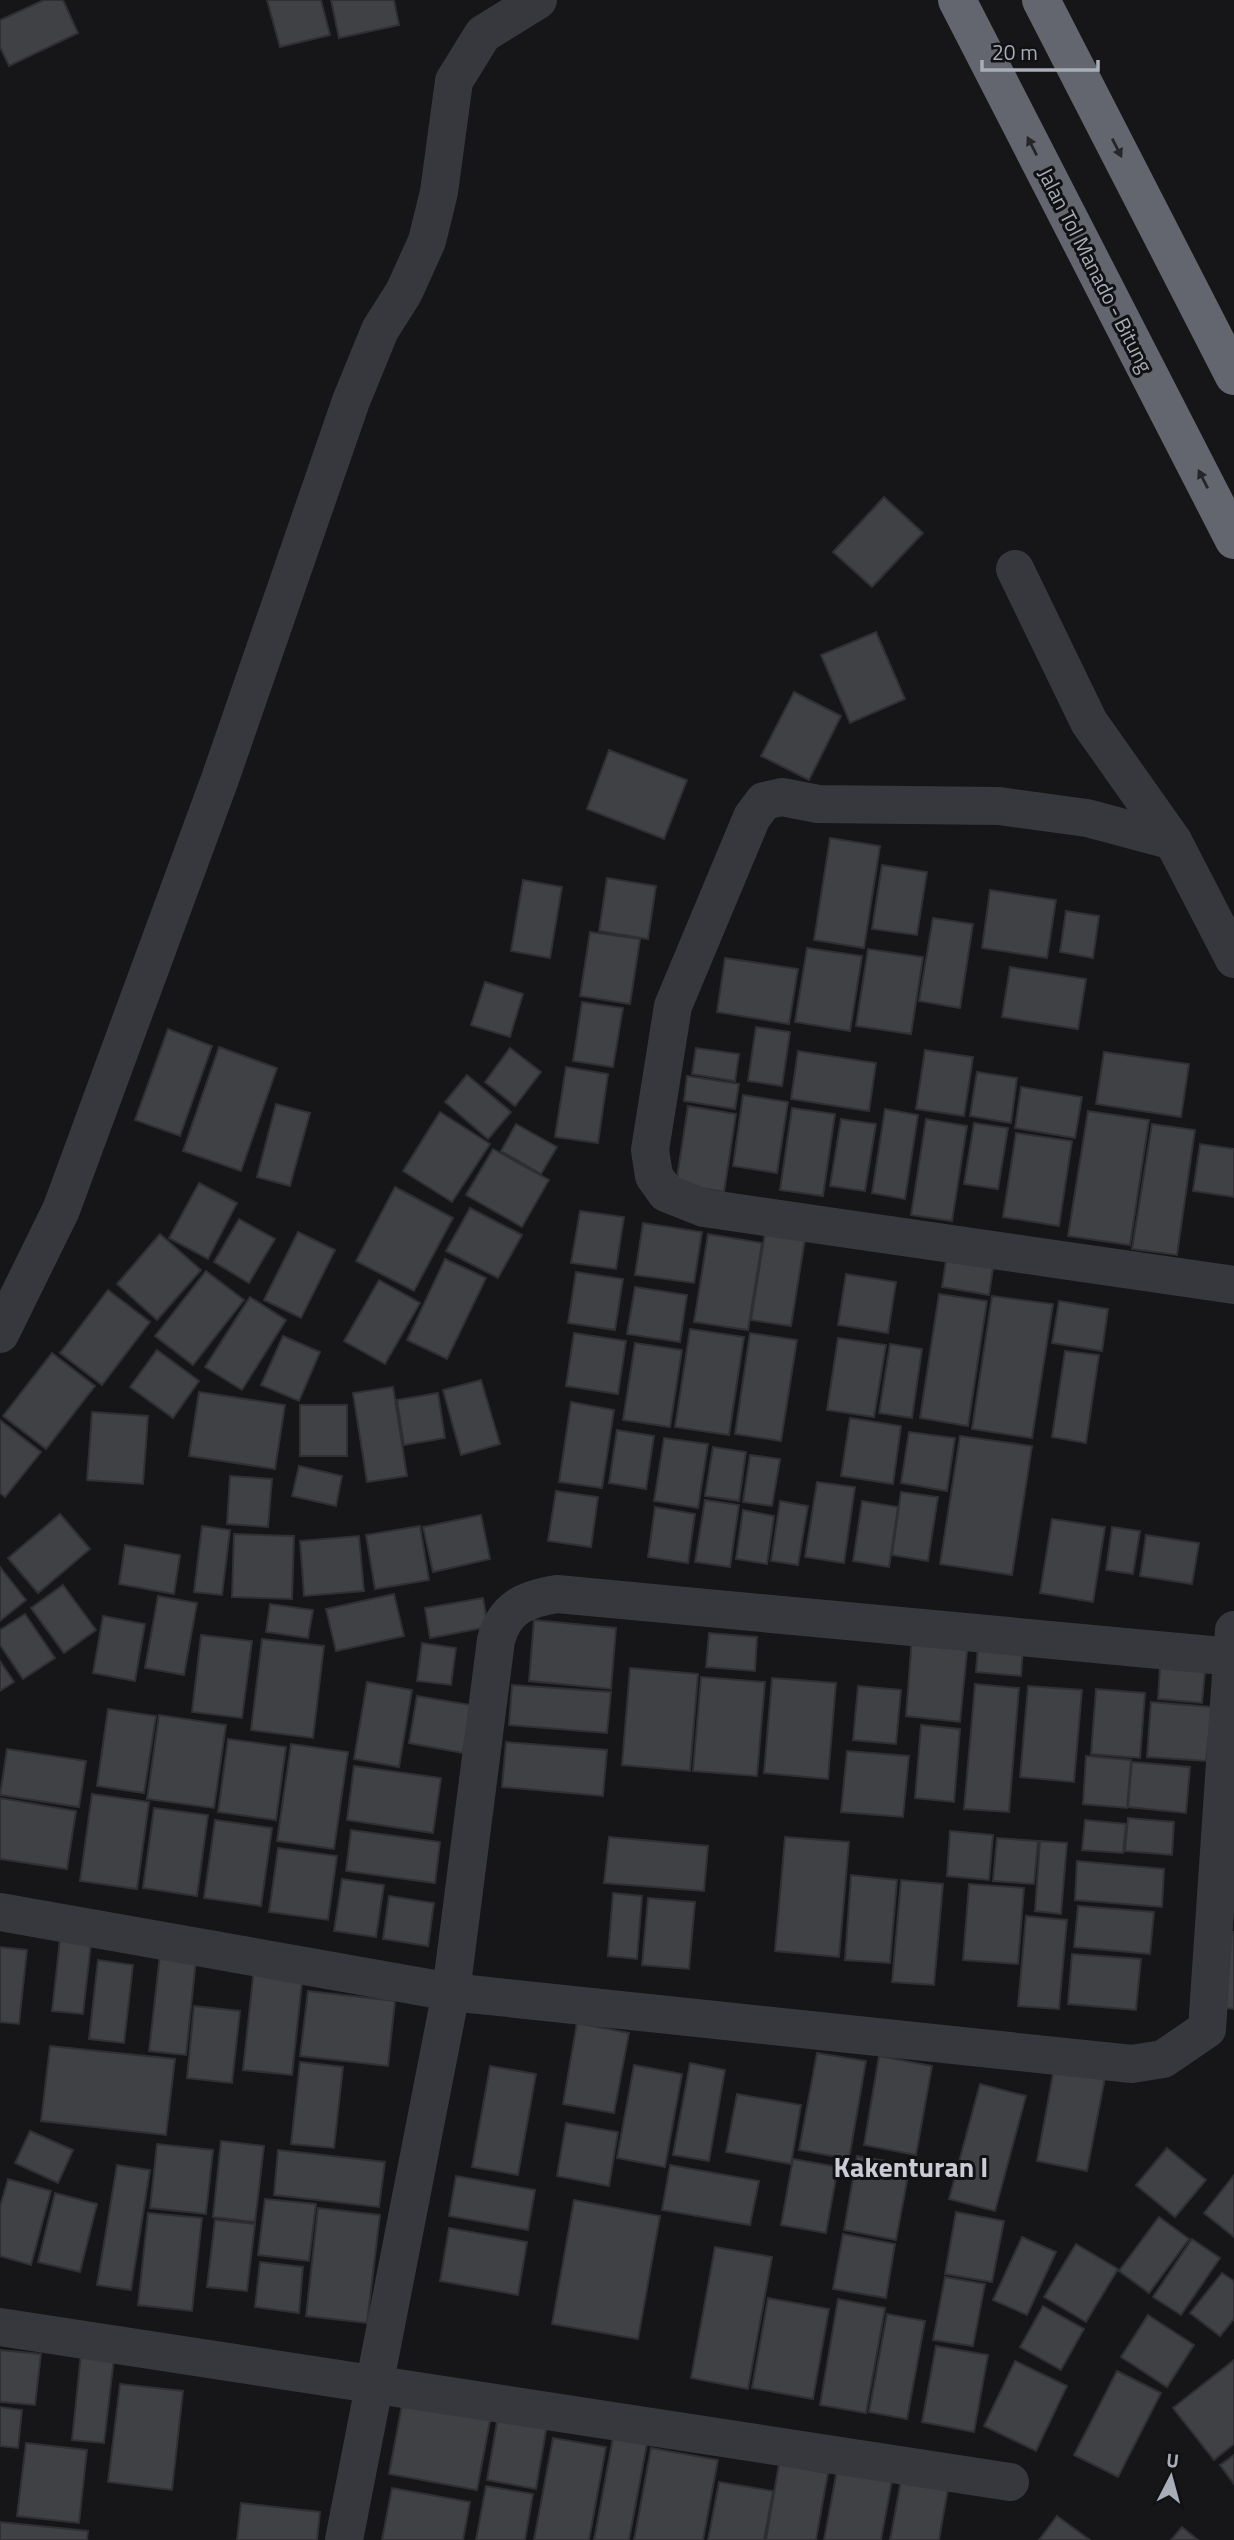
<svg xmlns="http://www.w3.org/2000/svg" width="1234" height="2540" viewBox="0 0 1234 2540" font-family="'Titillium Web',sans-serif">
  <rect width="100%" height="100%" fill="#161618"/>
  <!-- building -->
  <g fill="#404145" stroke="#303034" stroke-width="2">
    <polygon points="44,0 63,0 78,33 9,66 0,47 0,20"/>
    <polygon points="267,0 321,0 330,35 280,47"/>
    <polygon points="331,0 394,0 399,25 339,38"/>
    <polygon points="884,497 923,533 872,587 833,552"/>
    <polygon points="876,632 905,699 850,723 821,655"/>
    <polygon points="794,692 841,716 809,780 761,756"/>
    <polygon points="609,750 687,780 664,839 587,809"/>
    <polygon points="830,838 880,846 864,948 814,940"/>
    <polygon points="882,865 927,872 917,935 872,929"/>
    <polygon points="607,878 656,886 648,939 599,931"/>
    <polygon points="523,880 562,887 550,958 511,951"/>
    <polygon points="990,890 1056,900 1047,958 982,948"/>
    <polygon points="1066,911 1099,916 1093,958 1060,952"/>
    <polygon points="933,918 973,924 960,1008 919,1001"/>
    <polygon points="590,932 640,939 630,1004 580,996"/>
    <polygon points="807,948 862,956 850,1031 795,1022"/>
    <polygon points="868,949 923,957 911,1034 856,1026"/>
    <polygon points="725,958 798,969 789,1024 717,1012"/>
    <polygon points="1010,967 1086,979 1078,1029 1002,1017"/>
    <polygon points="485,982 523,994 510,1037 471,1025"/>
    <polygon points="582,1002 623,1008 613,1067 573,1061"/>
    <polygon points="756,1027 790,1032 782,1086 748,1081"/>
    <polygon points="168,1029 212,1046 180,1136 135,1120"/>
    <polygon points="219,1047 277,1068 241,1171 183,1151"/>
    <polygon points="510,1048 541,1072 515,1106 485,1082"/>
    <polygon points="696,1048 739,1054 735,1081 692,1074"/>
    <polygon points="925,1050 973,1057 964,1116 916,1109"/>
    <polygon points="798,1051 876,1063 869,1111 791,1099"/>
    <polygon points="1104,1052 1189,1064 1181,1117 1096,1104"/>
    <polygon points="566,1067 608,1074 598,1143 555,1137"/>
    <polygon points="977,1072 1017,1078 1011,1123 970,1116"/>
    <polygon points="467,1075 511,1112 488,1139 445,1102"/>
    <polygon points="687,1076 739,1084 735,1109 684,1101"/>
    <polygon points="1021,1087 1082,1097 1075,1138 1015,1128"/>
    <polygon points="743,1095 788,1102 777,1173 733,1166"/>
    <polygon points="276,1104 310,1113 290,1186 257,1177"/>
    <polygon points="688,1106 736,1114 724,1192 676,1184"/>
    <polygon points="792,1108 835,1114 823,1196 780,1190"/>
    <polygon points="885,1109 918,1115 905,1199 872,1193"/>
    <polygon points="1088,1111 1149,1120 1130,1245 1068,1236"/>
    <polygon points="440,1112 490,1144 452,1202 403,1171"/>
    <polygon points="841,1119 876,1124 865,1191 830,1186"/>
    <polygon points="926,1119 967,1126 952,1221 911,1215"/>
    <polygon points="974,1123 1008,1128 998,1189 964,1184"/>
    <polygon points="516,1124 557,1147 541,1174 501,1151"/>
    <polygon points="1152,1124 1195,1130 1177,1255 1132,1249"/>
    <polygon points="1016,1133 1072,1141 1059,1226 1003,1217"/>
    <polygon points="1200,1144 1234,1149 1234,1197 1193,1191"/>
    <polygon points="493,1149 549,1180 522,1227 466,1195"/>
    <polygon points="199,1183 237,1203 208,1259 169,1238"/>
    <polygon points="395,1187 453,1218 414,1291 356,1261"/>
    <polygon points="470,1208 522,1235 498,1278 446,1251"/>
    <polygon points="580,1211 624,1217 616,1269 571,1263"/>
    <polygon points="239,1219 275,1239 249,1283 214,1262"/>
    <polygon points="643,1223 702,1232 694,1283 635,1275"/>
    <polygon points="298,1232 335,1250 301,1318 264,1300"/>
    <polygon points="765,1233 805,1239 791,1326 751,1320"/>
    <polygon points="160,1234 201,1270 157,1320 117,1284"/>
    <polygon points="708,1234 762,1243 748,1330 694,1322"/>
    <polygon points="445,1259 486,1278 447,1359 407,1340"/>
    <polygon points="946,1261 993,1268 989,1295 942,1287"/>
    <polygon points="206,1271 244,1300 193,1365 155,1336"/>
    <polygon points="576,1272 623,1279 615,1330 568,1323"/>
    <polygon points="846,1274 896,1282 888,1333 838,1325"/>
    <polygon points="379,1280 420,1303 385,1364 344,1341"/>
    <polygon points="635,1287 687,1295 680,1342 627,1334"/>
    <polygon points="108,1290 150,1322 102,1385 60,1353"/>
    <polygon points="939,1294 987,1301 968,1426 920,1418"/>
    <polygon points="992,1296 1053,1304 1032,1438 972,1429"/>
    <polygon points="250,1297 286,1320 242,1390 205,1367"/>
    <polygon points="1059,1301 1108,1309 1102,1351 1052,1343"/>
    <polygon points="690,1329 744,1337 729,1435 675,1427"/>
    <polygon points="574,1333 626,1341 618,1394 566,1386"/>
    <polygon points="750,1333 797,1340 781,1441 735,1434"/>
    <polygon points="283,1336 320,1352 299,1401 261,1385"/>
    <polygon points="838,1338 886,1345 874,1417 827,1410"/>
    <polygon points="635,1343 682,1350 670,1427 623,1420"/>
    <polygon points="890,1344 922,1349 912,1418 879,1413"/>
    <polygon points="157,1350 199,1381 173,1418 130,1387"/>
    <polygon points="1065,1351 1099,1355 1086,1443 1052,1437"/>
    <polygon points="52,1353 95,1386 46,1449 3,1416"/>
    <polygon points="481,1380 500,1444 461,1455 443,1390"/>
    <polygon points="393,1387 407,1476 367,1482 353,1393"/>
    <polygon points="199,1392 285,1405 275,1469 189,1456"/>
    <polygon points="438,1393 445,1438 404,1445 397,1400"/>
    <polygon points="571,1402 614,1410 602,1488 559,1482"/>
    <rect x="300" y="1405" width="47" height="51"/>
    <polygon points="92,1412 148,1416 143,1484 87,1480"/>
    <polygon points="850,1418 901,1426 893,1484 841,1476"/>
    <polygon points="0,1420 41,1452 5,1497 0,1493"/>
    <polygon points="617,1430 654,1436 646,1489 609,1483"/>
    <polygon points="909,1432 955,1438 947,1491 901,1483"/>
    <polygon points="960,1436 1032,1446 1012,1575 940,1564"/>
    <polygon points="664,1438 708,1444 698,1508 654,1501"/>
    <polygon points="713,1447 746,1452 739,1501 705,1496"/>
    <polygon points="750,1455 780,1459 772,1506 743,1502"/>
    <polygon points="299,1466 342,1476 336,1506 292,1496"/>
    <polygon points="230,1476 272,1479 268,1527 227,1524"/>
    <polygon points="817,1482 855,1487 844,1563 805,1557"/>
    <polygon points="556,1491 598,1497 591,1547 548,1541"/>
    <polygon points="901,1492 938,1497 928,1561 892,1555"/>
    <polygon points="705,1500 739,1505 730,1567 695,1562"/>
    <polygon points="780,1501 808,1506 798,1565 771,1561"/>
    <polygon points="862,1501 898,1507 889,1567 853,1561"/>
    <polygon points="655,1507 695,1514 688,1563 648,1557"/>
    <polygon points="743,1510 774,1516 767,1564 736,1559"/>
    <polygon points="60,1514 90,1549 38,1593 8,1558"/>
    <polygon points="481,1515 490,1559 433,1572 423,1527"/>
    <polygon points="1052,1519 1105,1527 1093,1602 1040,1593"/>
    <polygon points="202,1526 230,1530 222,1595 194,1592"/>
    <polygon points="420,1526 429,1580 375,1589 366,1535"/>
    <polygon points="1112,1527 1140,1531 1133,1574 1106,1570"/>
    <polygon points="234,1534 294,1536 292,1599 232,1597"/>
    <polygon points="1146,1535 1199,1543 1192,1584 1140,1576"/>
    <polygon points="359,1536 364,1591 304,1596 300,1541"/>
    <polygon points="125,1545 180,1555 174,1594 119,1584"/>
    <polygon points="0,1567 26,1600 0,1621"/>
    <polygon points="63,1585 96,1630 64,1653 31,1608"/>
    <polygon points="394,1594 404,1636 336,1651 326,1609"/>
    <polygon points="158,1596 197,1603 184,1675 145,1668"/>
    <polygon points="483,1598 488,1627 430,1638 425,1608"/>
    <polygon points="270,1604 313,1610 308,1638 266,1632"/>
    <polygon points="25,1614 55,1658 23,1679 0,1645 0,1630"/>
    <polygon points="103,1616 145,1624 135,1681 93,1673"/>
    <polygon points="534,1620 616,1628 611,1689 529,1681"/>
    <polygon points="709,1633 757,1637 755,1671 706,1667"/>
    <polygon points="201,1635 252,1641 242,1718 192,1712"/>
    <polygon points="912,1637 968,1642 960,1722 906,1716"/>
    <polygon points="262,1639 324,1646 313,1738 251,1730"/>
    <polygon points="422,1643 456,1648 451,1685 417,1681"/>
    <polygon points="978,1644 1023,1648 1021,1676 976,1672"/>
    <polygon points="0,1661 14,1682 0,1691"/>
    <polygon points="630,1668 698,1674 690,1771 622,1765"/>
    <polygon points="1160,1668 1205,1671 1202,1703 1158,1699"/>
    <polygon points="701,1677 765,1682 757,1776 693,1771"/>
    <polygon points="772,1678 836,1683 828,1779 764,1773"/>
    <polygon points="367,1682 412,1690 399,1767 354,1759"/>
    <polygon points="975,1684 1019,1688 1009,1812 964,1809"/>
    <polygon points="512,1685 611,1692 607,1733 509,1725"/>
    <polygon points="858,1686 901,1690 896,1744 853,1740"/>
    <polygon points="1028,1686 1082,1690 1074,1782 1020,1777"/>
    <polygon points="1096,1689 1145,1693 1140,1758 1091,1754"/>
    <polygon points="417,1696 471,1705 463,1753 409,1743"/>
    <polygon points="1151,1702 1212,1707 1206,1761 1147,1757"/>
    <polygon points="108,1709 156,1716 144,1793 97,1786"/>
    <polygon points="159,1715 226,1725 214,1808 147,1799"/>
    <polygon points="921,1725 960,1729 954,1802 915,1798"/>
    <polygon points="228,1739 286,1747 276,1820 218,1812"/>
    <polygon points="506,1742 607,1750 603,1796 502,1787"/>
    <polygon points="291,1744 348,1752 334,1849 277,1841"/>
    <polygon points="7,1749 86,1761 79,1807 0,1795"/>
    <polygon points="847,1751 909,1756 903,1817 841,1812"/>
    <polygon points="1086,1756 1131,1760 1127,1808 1083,1804"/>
    <polygon points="1132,1762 1190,1767 1186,1813 1128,1807"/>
    <polygon points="354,1766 441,1778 433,1833 347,1820"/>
    <polygon points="92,1794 149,1802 137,1889 80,1881"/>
    <polygon points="0,1798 76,1811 67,1869 0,1859"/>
    <polygon points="154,1808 208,1815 197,1896 143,1888"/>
    <polygon points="1128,1818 1174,1822 1172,1855 1125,1851"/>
    <polygon points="215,1820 272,1828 261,1906 204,1898"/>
    <polygon points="1085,1820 1126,1824 1123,1853 1082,1850"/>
    <polygon points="351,1830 440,1842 435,1883 346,1871"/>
    <polygon points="950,1831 993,1835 989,1880 947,1876"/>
    <polygon points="609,1837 708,1846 704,1891 604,1883"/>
    <polygon points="785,1837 849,1842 839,1957 775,1951"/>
    <polygon points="997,1838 1038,1841 1034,1884 993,1881"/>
    <polygon points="1040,1841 1067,1843 1061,1914 1035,1911"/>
    <polygon points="278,1848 337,1856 328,1920 269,1912"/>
    <polygon points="1077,1861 1164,1869 1162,1907 1075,1900"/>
    <polygon points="851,1875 897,1880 890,1963 845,1960"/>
    <polygon points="342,1879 384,1885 376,1937 334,1931"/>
    <polygon points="901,1880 943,1884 934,1985 892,1982"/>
    <polygon points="969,1884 1024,1888 1018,1964 963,1960"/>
    <polygon points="613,1893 642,1896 637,1959 608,1956"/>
    <polygon points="389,1896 434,1903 428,1946 383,1939"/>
    <polygon points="648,1898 695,1902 689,1969 642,1965"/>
    <polygon points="1078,1906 1154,1912 1150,1954 1074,1947"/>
    <polygon points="1026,1916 1067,1920 1059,2009 1018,2006"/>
    <polygon points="1223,1931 1234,1932 1234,2009 1217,2007"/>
    <polygon points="60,1940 91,1943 83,2014 52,2011"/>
    <polygon points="161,1946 197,1950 186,2055 149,2051"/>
    <polygon points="0,1947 27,1950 19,2024 0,2022"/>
    <polygon points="1072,1954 1141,1959 1136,2010 1068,2004"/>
    <polygon points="98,1960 133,1965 124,2043 89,2039"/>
    <polygon points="254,1968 303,1973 292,2075 243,2070"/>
    <polygon points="308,1991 395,2001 388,2066 300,2056"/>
    <polygon points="194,2006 240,2011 232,2083 187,2078"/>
    <polygon points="577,2023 629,2033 614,2113 563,2104"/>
    <polygon points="50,2046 175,2059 166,2135 41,2121"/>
    <polygon points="817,2053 866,2061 849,2159 799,2150"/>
    <polygon points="879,2056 932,2066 916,2155 864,2145"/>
    <polygon points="300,2062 343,2067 334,2148 291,2144"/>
    <polygon points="690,2063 725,2070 709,2161 673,2155"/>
    <polygon points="1055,2063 1106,2072 1087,2171 1037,2161"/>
    <polygon points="634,2065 682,2074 665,2167 617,2158"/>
    <polygon points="490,2066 536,2074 518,2175 472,2167"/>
    <polygon points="980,2084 1026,2096 995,2211 949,2199"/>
    <polygon points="737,2094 801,2105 791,2164 726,2152"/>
    <polygon points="566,2123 618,2132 609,2186 557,2176"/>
    <polygon points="30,2131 73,2150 58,2183 15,2163"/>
    <polygon points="221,2141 264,2146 255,2222 213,2217"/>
    <polygon points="157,2144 213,2150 206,2214 150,2208"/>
    <polygon points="1167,2148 1206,2180 1175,2217 1136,2185"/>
    <polygon points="278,2150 385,2162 379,2207 274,2195"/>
    <polygon points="857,2156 910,2165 896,2240 844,2230"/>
    <polygon points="793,2159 838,2167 826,2233 781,2225"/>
    <polygon points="117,2165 150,2170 131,2290 97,2285"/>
    <polygon points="670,2165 759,2181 750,2225 662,2210"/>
    <polygon points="1234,2175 1234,2237 1204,2213"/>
    <polygon points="456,2176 535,2190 528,2230 449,2216"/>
    <polygon points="8,2179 51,2191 31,2265 0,2256 0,2207"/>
    <polygon points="55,2193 97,2204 80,2272 38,2262"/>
    <polygon points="265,2199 316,2204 309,2261 258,2255"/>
    <polygon points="574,2200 660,2216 638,2339 552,2324"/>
    <polygon points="318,2208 380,2215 367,2323 306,2316"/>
    <polygon points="956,2212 1004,2221 992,2282 945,2274"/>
    <polygon points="148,2213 202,2218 192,2311 138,2305"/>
    <polygon points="1159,2217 1189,2239 1149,2293 1119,2271"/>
    <polygon points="215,2220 255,2224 247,2291 207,2287"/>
    <polygon points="449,2228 527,2242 518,2295 440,2281"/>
    <polygon points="843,2234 895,2244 886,2298 833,2289"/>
    <polygon points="1022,2237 1056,2252 1027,2315 993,2300"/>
    <polygon points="1192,2239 1220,2258 1181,2315 1153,2297"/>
    <polygon points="1076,2244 1118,2269 1086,2322 1044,2297"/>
    <polygon points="715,2247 772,2257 748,2389 691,2378"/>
    <polygon points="260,2262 303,2267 299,2313 255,2307"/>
    <polygon points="1222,2273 1234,2281 1234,2319 1220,2336 1190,2313"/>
    <polygon points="945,2277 985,2284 973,2346 933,2340"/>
    <polygon points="768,2298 829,2309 813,2399 752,2388"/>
    <polygon points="838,2299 885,2308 866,2413 820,2405"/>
    <polygon points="1043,2306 1084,2329 1061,2370 1020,2347"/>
    <polygon points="887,2314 925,2321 907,2419 869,2412"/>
    <polygon points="1148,2315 1194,2345 1167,2387 1121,2357"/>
    <polygon points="936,2346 988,2355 974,2432 922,2422"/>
    <polygon points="0,2350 41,2354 35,2405 0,2402"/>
    <polygon points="81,2354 114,2358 104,2443 72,2440"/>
    <polygon points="1234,2360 1234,2444 1214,2460 1173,2408"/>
    <polygon points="1015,2361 1067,2386 1036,2451 984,2426"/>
    <polygon points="1117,2371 1161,2393 1118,2477 1074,2455"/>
    <polygon points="120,2384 183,2391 172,2490 108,2482"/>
    <polygon points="404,2394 492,2410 477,2490 389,2474"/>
    <polygon points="0,2407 22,2410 18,2448 0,2446"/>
    <polygon points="498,2416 547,2425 536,2489 487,2480"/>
    <polygon points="614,2432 648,2438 629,2540 594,2540"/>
    <polygon points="553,2438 606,2447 589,2540 534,2540"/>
    <polygon points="26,2443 87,2450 79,2523 17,2516"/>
    <polygon points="651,2448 718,2460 703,2540 634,2540"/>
    <polygon points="1234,2455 1234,2484 1220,2465"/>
    <polygon points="779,2464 828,2473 816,2540 766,2540"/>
    <polygon points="837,2470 892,2480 881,2540 824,2540"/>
    <polygon points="902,2475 949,2483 939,2540 890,2540"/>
    <polygon points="719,2482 773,2491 764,2540 708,2540"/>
    <polygon points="486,2486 533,2494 525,2540 476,2540"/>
    <polygon points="392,2488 470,2502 463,2540 382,2540"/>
    <polygon points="241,2503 320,2512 317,2540 237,2540"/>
    <polygon points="1057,2516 1090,2540 1039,2540"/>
    <polygon points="0,2522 88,2531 87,2540 0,2540"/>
    <polygon points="1182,2527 1198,2540 1171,2540"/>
  </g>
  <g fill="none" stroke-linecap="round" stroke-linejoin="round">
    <!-- minor -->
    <g stroke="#37383d" stroke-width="38">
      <polyline points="1015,569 1089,722 1173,841"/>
      <polyline points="1234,959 1173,841 1087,818 999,806 818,804 782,797 764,801 752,817 673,1006 650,1150 654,1176 666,1193 704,1208 1234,1285"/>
      <polyline points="0,1334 61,1210 220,779 351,401 380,330 404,292 427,241 439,192 454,81 483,34 538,0"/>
      <polyline points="0,1912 451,1992 1132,2064 1163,2059 1207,2029 1234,1630"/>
      <polyline points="0,2327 1010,2482"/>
      <path d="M 344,2540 L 451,1992 L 496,1640 C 505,1607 526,1599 557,1594 L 1234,1657"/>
    </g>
    <!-- motorway -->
    <g stroke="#63666e" stroke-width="38">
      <polyline points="957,0 1234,540"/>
      <polyline points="1041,0 1234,376"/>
    </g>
  </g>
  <!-- one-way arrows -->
  <defs><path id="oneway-solid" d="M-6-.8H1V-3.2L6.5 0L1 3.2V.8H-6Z" transform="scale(1.75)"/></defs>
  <g fill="#26262a">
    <use href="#oneway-solid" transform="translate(1032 146) rotate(-117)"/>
    <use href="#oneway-solid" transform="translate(1117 148) rotate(63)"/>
    <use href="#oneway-solid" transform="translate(1203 479) rotate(-117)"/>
  </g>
  <g text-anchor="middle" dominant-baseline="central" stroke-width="6" stroke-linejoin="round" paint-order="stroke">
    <!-- street labels -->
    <g font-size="21" fill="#a8adb8" stroke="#111113">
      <text transform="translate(1096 270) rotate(63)">Jalan Tol Manado - Bitung</text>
    </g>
    <!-- district labels -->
    <g font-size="28" font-weight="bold" fill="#c9ccd4" stroke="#111113">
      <text x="911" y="2166">Kakenturan I</text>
    </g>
  </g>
  <!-- north arrow -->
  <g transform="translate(1171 2477) rotate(6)" stroke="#111113" stroke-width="5" paint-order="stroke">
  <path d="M0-5L12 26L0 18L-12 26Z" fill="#a8adb8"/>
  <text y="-10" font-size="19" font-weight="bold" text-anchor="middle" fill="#a8adb8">U</text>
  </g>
  <!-- scale -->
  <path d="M982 60v10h116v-10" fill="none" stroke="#a8adb8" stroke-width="3.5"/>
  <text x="992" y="60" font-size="21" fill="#a8adb8" stroke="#111113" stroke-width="5" paint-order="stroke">20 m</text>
</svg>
